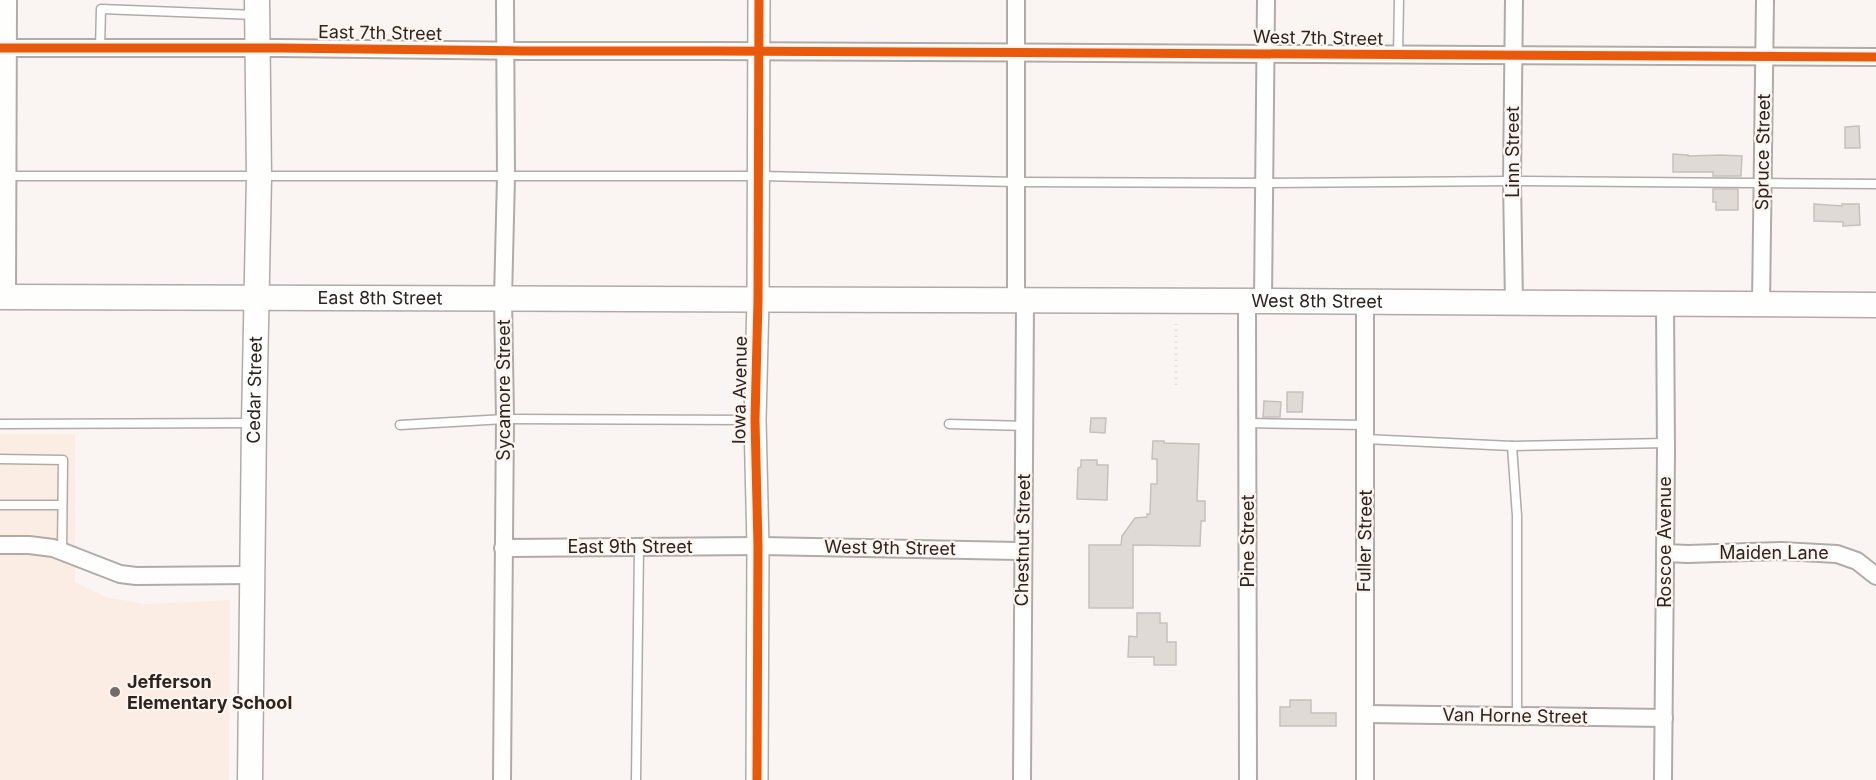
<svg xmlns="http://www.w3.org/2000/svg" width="1876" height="780" viewBox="0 0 1876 780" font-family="Inter,sans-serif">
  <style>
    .built { fill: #fcede4 }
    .building { fill: #e0dad6; stroke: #c6c0bc; stroke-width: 1.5 }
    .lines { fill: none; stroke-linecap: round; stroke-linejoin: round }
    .service-casing { stroke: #b1aba8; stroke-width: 11 }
    .minor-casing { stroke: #b1aba8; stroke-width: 20 }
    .tertiary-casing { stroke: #b1aba8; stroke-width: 24 }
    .secondary-casing { stroke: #b1aba8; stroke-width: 27 }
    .path { stroke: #e2e1e0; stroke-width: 3; stroke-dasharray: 1.5 4.5; stroke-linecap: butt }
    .service { stroke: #fefefd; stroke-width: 8 }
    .minor { stroke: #fefefd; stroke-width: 16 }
    .tertiary { stroke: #fefefd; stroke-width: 21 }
    .secondary { stroke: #fefefd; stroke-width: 24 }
    .cycleway-casing { stroke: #fdf4ef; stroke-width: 13 }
    .cycleway { stroke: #e8590c; stroke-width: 9 }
    .poi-dot { fill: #736c68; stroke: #fdf4ef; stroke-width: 2 }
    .labels { text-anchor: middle; stroke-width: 4.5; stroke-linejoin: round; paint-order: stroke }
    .street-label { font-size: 18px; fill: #2b231e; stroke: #fdf4ef }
    .poi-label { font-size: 18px; font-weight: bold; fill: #2b231e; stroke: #fdf4ef; text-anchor: start }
  </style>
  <rect width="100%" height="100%" fill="#faf5f2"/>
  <!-- built -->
  <path class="built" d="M0,434H75V582L106,597L145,604L230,600L229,780H0Z"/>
  <!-- building -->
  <g class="building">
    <path d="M1859,126L1860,148H1845V127Z"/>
    <path d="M1673,154L1688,155V156L1721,155L1742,156L1741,176H1713V172H1673Z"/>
    <path d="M1713,189H1738V210H1716V202H1713Z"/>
    <path d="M1814,204L1842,206V204H1859L1860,225L1843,226V222L1814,221Z"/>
    <path d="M1287,392H1303L1302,412H1287Z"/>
    <path d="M1264,401L1281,402L1280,417H1263Z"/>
    <path d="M1091,418H1106L1105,433L1090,432Z"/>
    <path d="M1153,441H1164V443L1199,444L1197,501H1205V521H1201L1200,546L1133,545V608H1089V545H1121L1122,536L1135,518L1147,517V514H1150L1151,484H1157V459H1152Z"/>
    <path d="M1081,460H1097V465H1108L1107,500L1077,499L1078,468L1081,467Z"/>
    <path d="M1137,613H1160V623H1167V642H1176V665H1154V657H1128L1129,636L1137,637Z"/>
    <path d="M1290,700H1311V713H1336V726H1280V707H1290Z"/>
  </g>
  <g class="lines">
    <!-- service casing -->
    <g class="service-casing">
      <g id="service">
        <path d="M100,49L101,9L256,15"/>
        <path d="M1398,55L1399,0"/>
        <path d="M6,176H758L1015,182L1265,183L1512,181L1876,184"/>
        <path d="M1247,423L1366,425"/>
        <path d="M0,424L253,423"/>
        <path d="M949,424L1025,426"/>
        <path d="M400,425L505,419L754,420"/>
        <path d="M1365,439L1512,446L1666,443"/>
        <path d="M1512,446L1517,516V716"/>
        <path d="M0,459L63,460L62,552"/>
        <path d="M0,505H62"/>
        <path d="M636,780L639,547"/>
      </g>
    </g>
    <!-- minor casing -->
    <g class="minor-casing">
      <g id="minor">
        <path d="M0,48H280L521,51H714L1876,57"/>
        <path d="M7,297L8,0"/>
        <path d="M1016,301V0"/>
        <path d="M1263,301L1266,0"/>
        <path d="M1247,302L1248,780"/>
        <path d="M1365,302V780"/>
        <path d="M1514,303L1512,181L1514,0"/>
        <path d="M1761,305L1765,0"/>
        <path d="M0,545H29L53,548L120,574L136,576L252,575"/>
        <path d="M503,548L758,546L1022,551"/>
        <path d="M1665,553L1688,554L1782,551L1837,554L1857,561L1876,576"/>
        <path d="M1366,714L1664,718"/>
        <path d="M502,780L505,419L503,298L506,177L505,0"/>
        <path d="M1022,780L1025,301"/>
        <path d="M1663,780L1666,451L1665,304"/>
      </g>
    </g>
    <!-- tertiary casing -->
    <g class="tertiary-casing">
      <path id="tertiary" d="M757,780L758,546L755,420L758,300L759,0"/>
    </g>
    <!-- secondary casing -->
    <g class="secondary-casing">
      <g id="secondary">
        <path id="s1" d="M0,297L1263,301L1876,305"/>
        <path id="s2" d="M250,780L254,423L259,177L257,0"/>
      </g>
    </g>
    <!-- path -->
    <path class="path" d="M1176,385V324"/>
    <!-- service -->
    <use href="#service" class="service"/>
    <!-- minor -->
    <use href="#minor" class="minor"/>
    <!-- tertiary -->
    <use href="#tertiary" class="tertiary"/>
    <!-- secondary -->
    <use href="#secondary" class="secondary"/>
    <!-- cycleway casing -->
    <g class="cycleway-casing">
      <g id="cycleway">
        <path d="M0,48H280L521,51H714L1876,57"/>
        <path d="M757,780L758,546L755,420L758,300L759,0"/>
      </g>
    </g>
    <!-- cycleway -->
    <use href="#cycleway" class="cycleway"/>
  </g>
  <!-- markers -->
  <circle class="poi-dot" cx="115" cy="692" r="6"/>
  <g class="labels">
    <!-- street labels -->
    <g class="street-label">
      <text transform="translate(380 33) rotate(1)" y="6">East 7th Street</text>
      <text transform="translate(1318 38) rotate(1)" y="6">West 7th Street</text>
      <text transform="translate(1513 152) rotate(-90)" y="6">Linn Street</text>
      <text transform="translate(1763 152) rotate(-89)" y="6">Spruce Street</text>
      <text dy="6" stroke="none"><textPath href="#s1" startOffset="380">East 8th Street</textPath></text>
      <text dy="6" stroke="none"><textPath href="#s1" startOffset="1317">West 8th Street</textPath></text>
      <text dy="6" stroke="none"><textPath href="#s2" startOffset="390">Cedar Street</textPath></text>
      <text transform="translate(504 390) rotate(-90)" y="6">Sycamore Street</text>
      <text transform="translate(740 390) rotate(-89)" y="6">Iowa Avenue</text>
      <text transform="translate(1023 540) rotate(-89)" y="6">Chestnut Street</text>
      <text transform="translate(1248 541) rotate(-90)" y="6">Pine Street</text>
      <text transform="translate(1365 541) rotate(-89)" y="6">Fuller Street</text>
      <text transform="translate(1665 542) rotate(-90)" y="6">Roscoe Avenue</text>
      <text x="630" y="553">East 9th Street</text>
      <text transform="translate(890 548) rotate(1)" y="6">West 9th Street</text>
      <text x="1774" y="559">Maiden Lane</text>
      <text transform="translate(1515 716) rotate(1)" y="6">Van Horne Street</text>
    </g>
    <!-- poi labels -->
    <g class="poi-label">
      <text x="127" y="688">Jefferson<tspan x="127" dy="21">Elementary School</tspan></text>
    </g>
  </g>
</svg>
